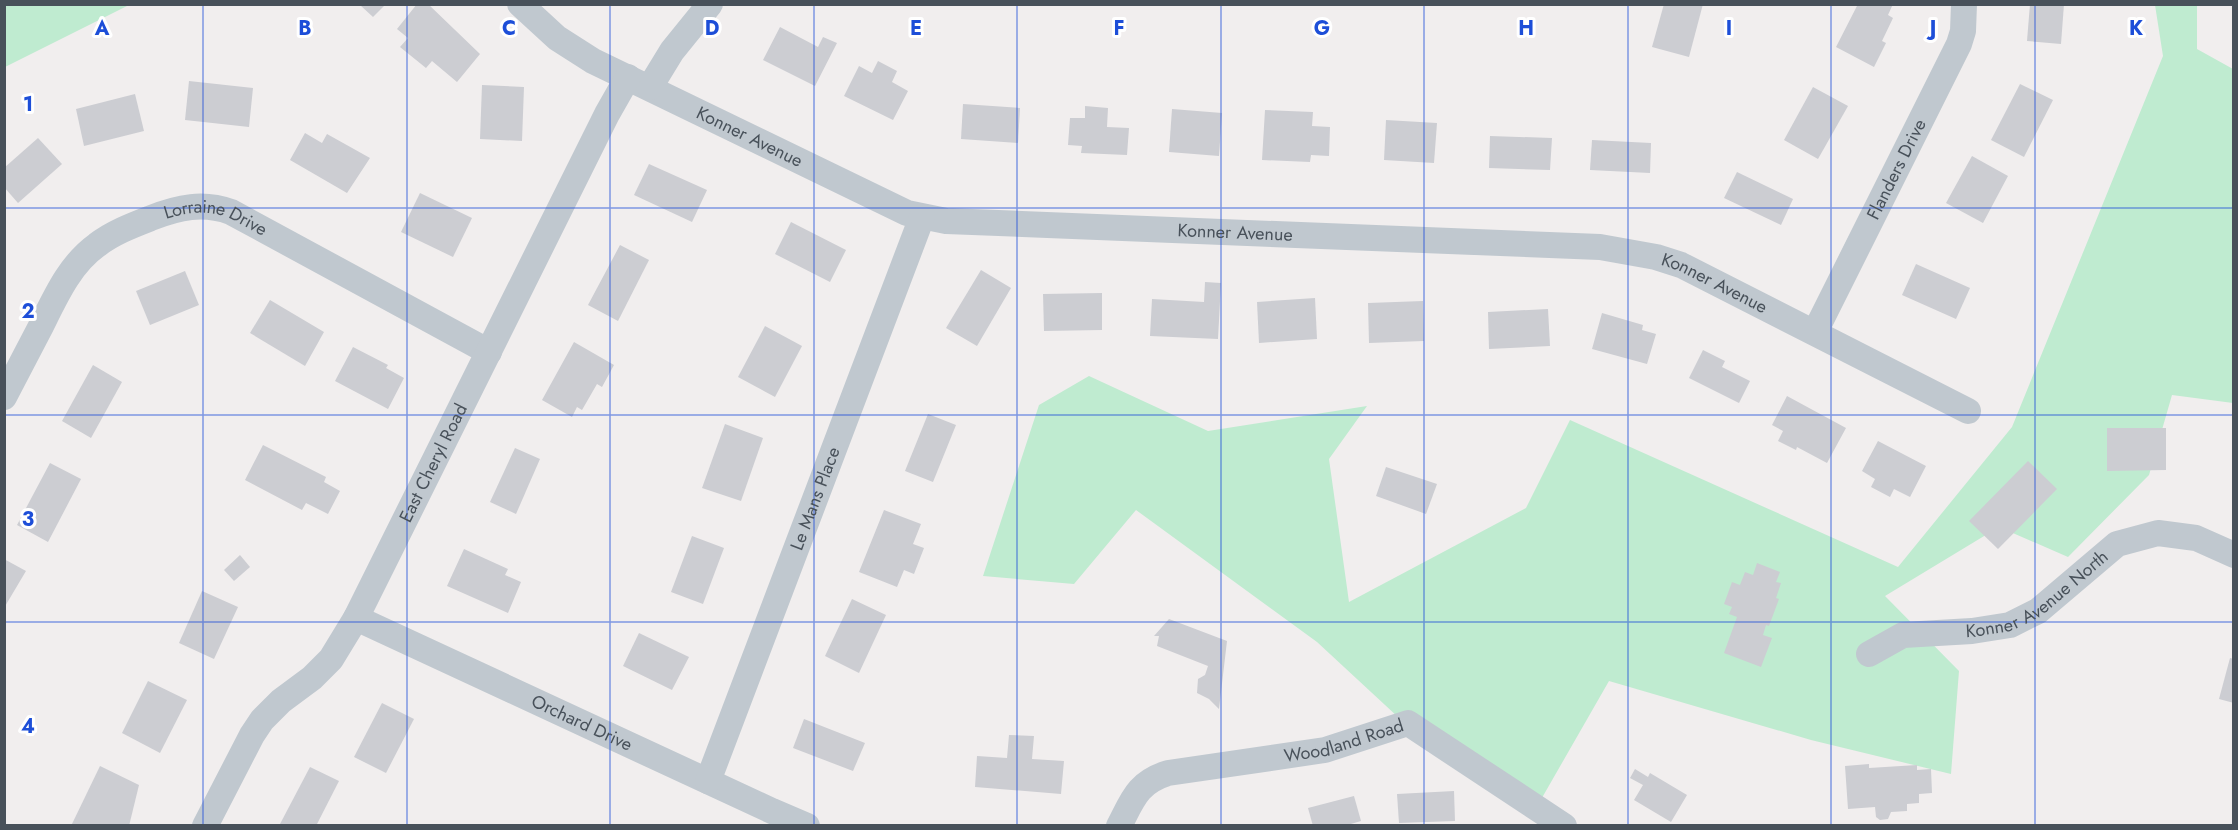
<svg xmlns="http://www.w3.org/2000/svg" width="2238" height="830" viewBox="0 0 2238 830" font-family="Jost,sans-serif">
  <style>
    .green { fill: #bfebd0 }
    .building { fill: #cccdd2 }
    .lines { fill: none; stroke-linecap: round; stroke-linejoin: round }
    .minor { stroke: #c0c8cf; stroke-width: 26 }
    .grid { fill: none; stroke: #1d4ed8; stroke-width: 1.5; stroke-opacity: 0.55 }
    .labels { text-anchor: middle; stroke-width: 6; stroke-linejoin: round; paint-order: stroke }
    .street-label { font-size: 18px; fill: #48515a; stroke: #fff }
    .grid-label { font-size: 20px; text-anchor: middle; font-weight: bold; fill: #1d4ed8; stroke: #fff; stroke-width: 6; stroke-linejoin: round; paint-order: stroke }
  </style>
  <rect width="100%" height="100%" fill="#f1eeee"/>
  <!-- green -->
  <g class="green">
    <path d="M5,4H129V5L5,67Z"/>
    <path d="M2155,5H2197V49L2233,69V403L2172,395L2149,475L2068,557L1999,527L1885,596L1959,671L1951,774L1811,740L1609,681L1539,803L1412,730L1317,642L1136,510L1074,584L983,576L1039,405L1089,376L1208,431L1367,406L1329,459L1349,602L1526,508L1570,420L1898,567L2012,427L2163,56Z"/>
  </g>
  <!-- building -->
  <g class="building">
    <path d="M417,4H428L480,54L457,82L432,61L426,68L400,47L408,38L397,29Z"/>
    <path d="M1664,4H1703L1689,57L1652,47Z"/>
    <path d="M1858,4H1893L1888,15L1893,18L1882,41L1886,43L1874,67L1836,47Z"/>
    <path d="M2030,4H2064L2061,44L2027,41Z"/>
    <path d="M360,5H385L373,17Z"/>
    <path d="M780,27L818,47L823,37L837,43L815,86L763,60Z"/>
    <path d="M878,61L897,71L892,82L908,91L893,120L844,96L859,66L872,73Z"/>
    <path d="M189,81L253,88L249,127L185,120Z"/>
    <path d="M2020,84L2053,100L2024,157L1991,140Z"/>
    <path d="M482,85L524,87L522,141L480,139Z"/>
    <path d="M1813,87L1848,106L1818,159L1784,140Z"/>
    <path d="M135,94L144,131L84,146L76,109Z"/>
    <path d="M963,104L1020,108L1018,143L961,139Z"/>
    <path d="M1085,106L1108,108L1107,127L1129,128L1127,155L1081,153L1082,146L1068,145L1070,118H1085Z"/>
    <path d="M1172,109L1222,113L1219,156L1169,152Z"/>
    <path d="M1265,110L1313,112L1312,126L1330,127L1329,156L1311,155L1310,162L1262,160Z"/>
    <path d="M1386,120L1437,123L1434,163L1384,160Z"/>
    <path d="M305,133L322,143L327,134L370,158L347,193L290,160Z"/>
    <path d="M1490,136L1552,138L1550,170L1489,168Z"/>
    <path d="M38,138L62,164L18,203L4,187V168Z"/>
    <path d="M1592,140L1651,143L1650,173L1590,170Z"/>
    <path d="M1972,156L2008,176L1983,223L1946,203Z"/>
    <path d="M649,164L707,190L692,222L634,195Z"/>
    <path d="M1737,172L1793,199L1781,225L1724,198Z"/>
    <path d="M420,193L472,218L453,257L401,232Z"/>
    <path d="M791,222L846,250L830,282L775,254Z"/>
    <path d="M620,245L649,260L618,321L588,305Z"/>
    <path d="M1916,264L1970,288L1956,319L1902,295Z"/>
    <path d="M981,270L1011,288L977,346L946,328Z"/>
    <path d="M185,271L199,305L150,325L136,291Z"/>
    <path d="M1205,282L1221,283L1218,339L1150,336L1152,299L1204,302Z"/>
    <path d="M1102,293V330L1044,331L1043,294Z"/>
    <path d="M1315,298L1317,339L1259,343L1257,302Z"/>
    <path d="M270,300L324,332L305,366L250,333Z"/>
    <path d="M1423,301L1424,341L1369,343L1368,303Z"/>
    <path d="M1548,309L1550,346L1489,349L1488,312Z"/>
    <path d="M1602,313L1643,325L1642,330L1656,334L1647,364L1592,349Z"/>
    <path d="M765,326L802,346L775,397L738,377Z"/>
    <path d="M574,342L614,365L602,387L597,384L582,410L577,407L572,417L542,400Z"/>
    <path d="M353,347L388,365L386,368L404,378L388,409L335,381Z"/>
    <path d="M1703,350L1725,361L1722,367L1750,381L1739,403L1689,378Z"/>
    <path d="M93,365L122,382L91,438L62,421Z"/>
    <path d="M1787,396L1846,428L1827,463L1797,447L1796,450L1778,441L1783,431L1772,425Z"/>
    <path d="M928,414L956,425L933,482L905,471Z"/>
    <path d="M725,424L763,438L741,501L702,488Z"/>
    <path d="M2107,428H2166V470L2107,471Z"/>
    <path d="M1878,441L1926,466L1910,497L1894,489L1890,497L1871,487L1875,479L1862,471Z"/>
    <path d="M263,445L326,477L324,482L340,491L328,514L306,503L302,510L245,480Z"/>
    <path d="M515,448L540,459L516,514L490,502Z"/>
    <path d="M2028,461L2057,489L1998,549L1969,521Z"/>
    <path d="M50,463L81,479L48,542L17,525Z"/>
    <path d="M1386,467L1437,484L1426,514L1376,496Z"/>
    <path d="M884,510L921,524L913,544L924,548L914,574L904,570L897,587L859,572Z"/>
    <path d="M692,536L724,548L703,604L671,592Z"/>
    <path d="M464,549L508,569L505,575L521,582L508,613L447,586Z"/>
    <path d="M240,555L250,567L234,581L224,570Z"/>
    <path d="M4,559L26,571L4,608Z"/>
    <path d="M1757,563L1780,572L1776,582L1781,583L1776,598L1779,599L1769,626L1766,625L1763,635L1772,638L1761,667L1724,653L1737,617L1729,614L1732,607L1724,604L1732,582L1740,585L1745,572L1753,575Z"/>
    <path d="M202,591L238,607L214,659L179,643Z"/>
    <path d="M852,599L886,615L859,673L825,656Z"/>
    <path d="M1169,619L1227,641L1219,709L1209,699L1197,693L1198,679L1205,675L1208,666L1157,646L1159,636H1154Z"/>
    <path d="M639,633L689,657L672,690L623,666Z"/>
    <path d="M2230,658L2234,659V703L2219,699Z"/>
    <path d="M148,681L187,700L160,753L122,733Z"/>
    <path d="M382,703L414,719L386,773L354,757Z"/>
    <path d="M804,719L865,743L853,771L793,748Z"/>
    <path d="M1009,735L1034,736L1032,759L1064,761L1061,794L975,787L977,756L1007,758Z"/>
    <path d="M1869,764V768L1917,765V770L1931,769L1932,793L1919,794V803L1907,804V811L1891,812L1888,819L1880,820L1876,817L1875,807L1848,809L1845,766Z"/>
    <path d="M100,766L139,785L129,826H71Z"/>
    <path d="M310,767L339,781L316,826H283L280,824Z"/>
    <path d="M1635,769L1648,777L1650,773L1687,795L1671,822L1634,800L1643,785L1630,778Z"/>
    <path d="M1454,791L1455,821L1399,823L1397,794Z"/>
    <path d="M1354,796L1361,821L1344,826H1313L1308,808Z"/>
  </g>
  <g class="lines">
    <!-- minor -->
    <g class="minor">
      <path id="s1" d="M520,4L557,38L593,61L907,213L946,221L1600,247L1656,257L1681,265L1968,411"/>
      <path d="M650,87L672,51L710,4"/>
      <path id="s2" d="M1815,332L1959,44L1963,31L1964,4"/>
      <path id="s3" d="M4,397C16,374 28,351 40,328C55,298 69,265 97,245C112,233 133,225 151,218C179,207 203,202 231,212L489,352"/>
      <path id="s4" d="M356,618L772,811L807,826"/>
      <path id="s5" d="M1869,654L1903,635L1972,631L2010,625L2038,611L2117,544L2158,533L2196,538L2234,555"/>
      <path id="s6" d="M708,781L922,217"/>
      <path id="s7" d="M205,826L252,735L262,720L281,701L312,678L331,659L356,618L607,114L628,77"/>
      <path id="s8" d="M1119,826C1133,799 1137,783 1168,773L1325,750L1408,723L1564,826"/>
    </g>
  </g>
  <!-- grid -->
  <path class="grid" d="M203,4V826M407,4V826M610,4V826M814,4V826M1017,4V826M1221,4V826M1424,4V826M1628,4V826M1831,4V826M2035,4V826M4,208H2234M4,415H2234M4,622H2234"/>
  <g class="labels">
    <!-- street labels -->
    <g class="street-label">
      <text dy="6" stroke="none"><textPath href="#s1" startOffset="267">Konner Avenue</textPath></text>
      <text dy="6" stroke="none"><textPath href="#s2" startOffset="182">Flanders Drive</textPath></text>
      <text dy="6" stroke="none"><textPath href="#s3" startOffset="308">Lorraine Drive</textPath></text>
      <text dy="6" stroke="none"><textPath href="#s1" startOffset="771">Konner Avenue</textPath></text>
      <text dy="6" stroke="none"><textPath href="#s1" startOffset="1257">Konner Avenue</textPath></text>
      <text dy="6" stroke="none"><textPath href="#s7" startOffset="434">East Cheryl Road</textPath></text>
      <text dy="6" stroke="none"><textPath href="#s6" startOffset="302">Le Mans Place</textPath></text>
      <text dy="6" stroke="none"><textPath href="#s5" startOffset="184">Konner Avenue North</textPath></text>
      <text dy="6" stroke="none"><textPath href="#s4" startOffset="249">Orchard Drive</textPath></text>
      <text dy="6" stroke="none"><textPath href="#s8" startOffset="254">Woodland Road</textPath></text>
    </g>
  </g>
  <g class="grid-label">
    <text x="102" y="35">A</text>
    <text x="305" y="35">B</text>
    <text x="509" y="35">C</text>
    <text x="712" y="35">D</text>
    <text x="916" y="35">E</text>
    <text x="1119" y="35">F</text>
    <text x="1322" y="35">G</text>
    <text x="1526" y="35">H</text>
    <text x="1729" y="35">I</text>
    <text x="1933" y="35">J</text>
    <text x="2136" y="35">K</text>
    <text x="28" y="111">1</text>
    <text x="28" y="318">2</text>
    <text x="28" y="526">3</text>
    <text x="28" y="733">4</text>
  </g>
  <!-- border -->
  <rect width="2238" height="830" fill="none" stroke="#48515a" stroke-width="12"/>
</svg>
